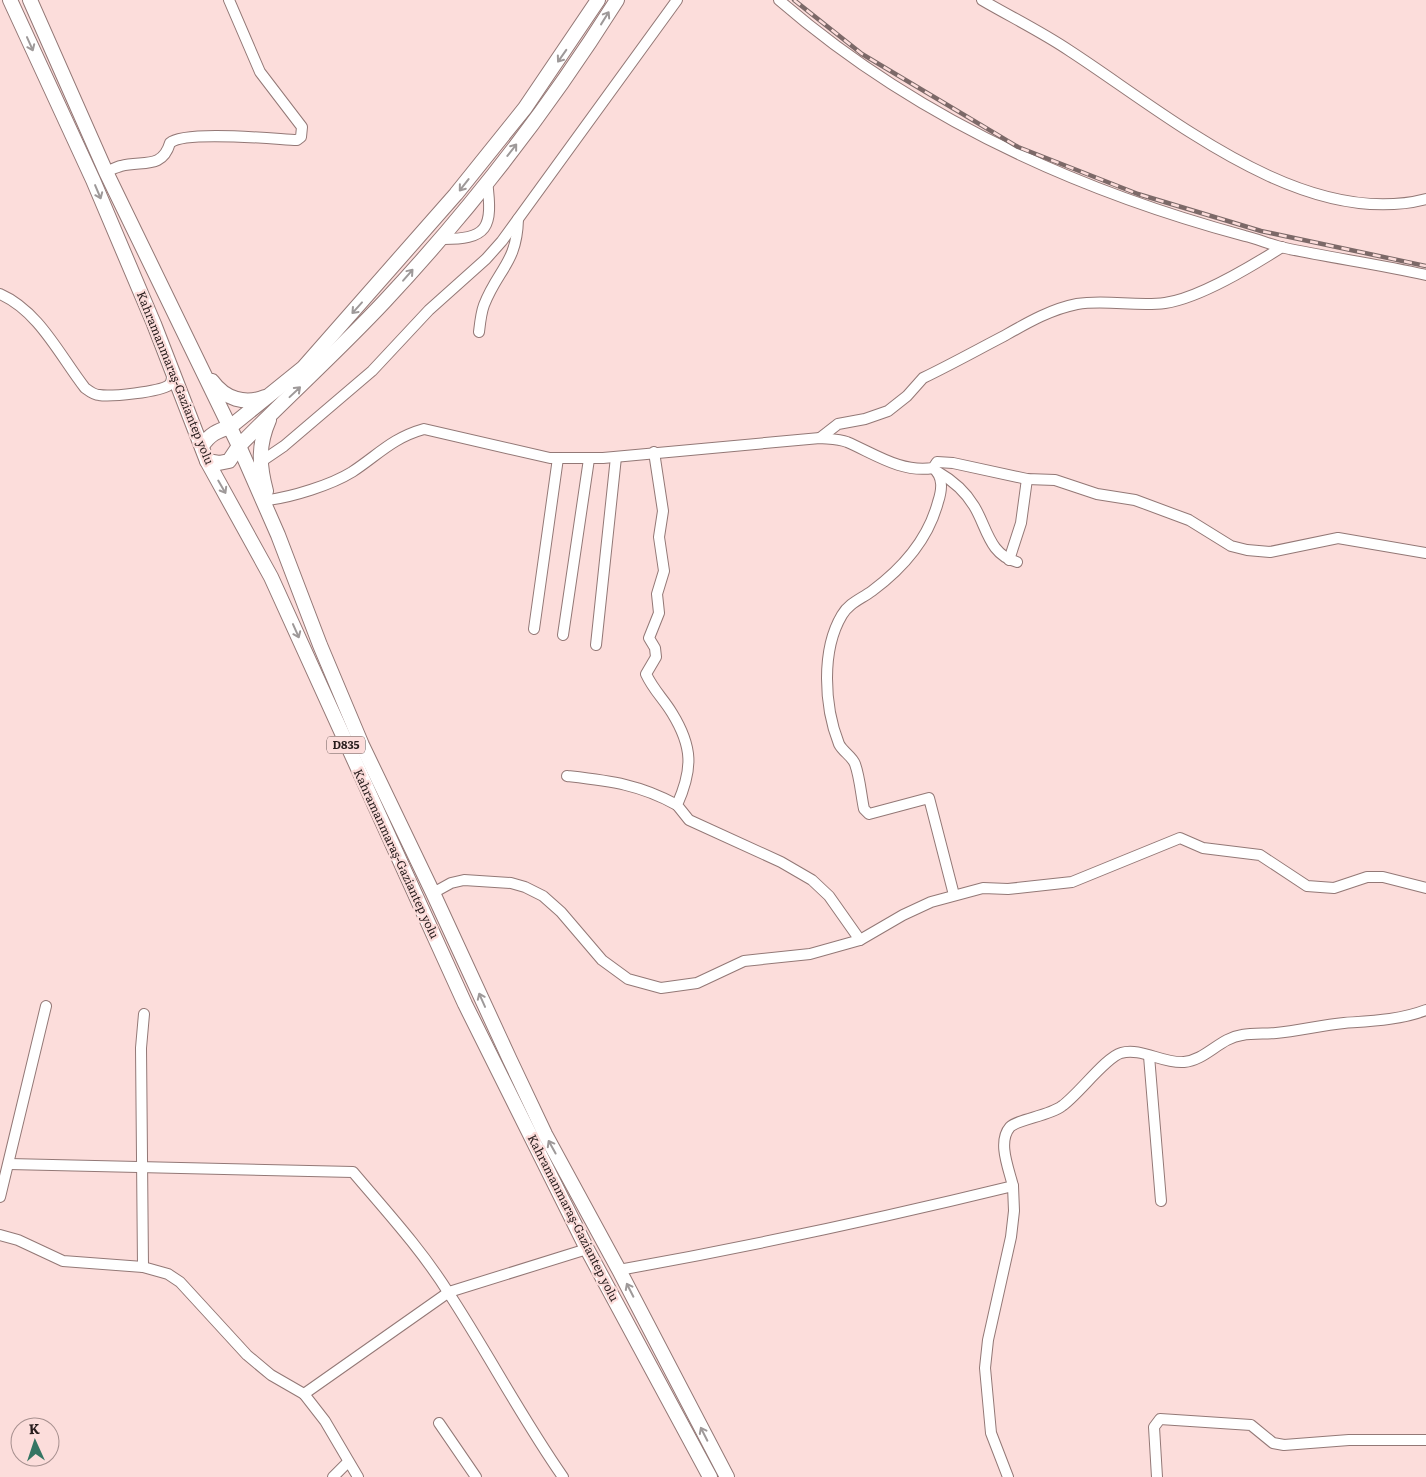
<svg xmlns="http://www.w3.org/2000/svg" width="1426" height="1477" viewBox="0 0 1426 1477" font-family="Literata,serif">
  <style>
    .lines { fill: none; stroke-linecap: round; stroke-linejoin: round }
    .minor-casing { stroke: #937876; stroke-width: 12 }
    .highway-casing { stroke: #937876; stroke-width: 16 }
    .minor { stroke: #fff; stroke-width: 10 }
    .highway { stroke: #fff; stroke-width: 14 }
    .rail-casing { stroke: #7c6968; stroke-width: 4.5 }
    .rail { stroke: #fcdddb; stroke-width: 2.5; stroke-dasharray: 8; stroke-linecap: butt }
    .oneway { stroke: #9e9999 }
    .labels { text-anchor: middle; stroke-width: 4.5; stroke-linejoin: round; paint-order: stroke }
    .shield { fill: #fcdddb; stroke: #675655; stroke-width: 1 }
    .shield-label { font-size: 11px; font-weight: bold; fill: #271c1c }
    .street-label { font-size: 12px; fill: #271c1c; stroke: #fcdddb }
  </style>
  <rect width="100%" height="100%" fill="#fcdddb"/>
  <g class="lines">
    <!-- minor casing -->
    <g class="minor-casing">
      <g id="minor">
        <path d="M779,0C914,117 1074,190 1245,236C1258,239 1271,245 1285,248C1331,258 1379,264 1426,275"/>
        <path d="M982,0C1011,17 1042,32 1070,51C1167,114 1303,231 1426,199"/>
        <path d="M106,172C111,170 116,167 121,166C142,160 162,170 170,143C184,130 274,139 297,140L301,137L302,127L260,72L229,0"/>
        <path d="M439,239C489,240 493,228 487,181"/>
        <path d="M0,294C39,311 60,356 85,388C89,391 94,395 99,395C110,397 160,392 169,385C173,381 172,375 172,370"/>
        <path d="M479,332C480,323 481,313 484,305C498,269 517,263 518,219"/>
        <path d="M820,438L838,424L865,419L888,411L907,396L923,378C950,365 977,350 1004,336C1027,323 1051,309 1077,304C1106,299 1136,307 1165,303C1200,298 1252,266 1282,247"/>
        <path d="M654,452L663,511L659,537L664,571L657,594L659,613L649,638L655,648L656,657L646,674C654,691 663,698 672,713C693,747 693,769 677,805L689,820L781,862L812,880L829,896L860,940"/>
        <path d="M259,463L284,446L372,371L429,310L486,259L502,241L677,0"/>
        <path d="M933,468C944,477 942,490 938,502C928,540 903,568 872,591C861,599 849,603 842,615C821,650 824,706 839,744C843,752 852,756 855,764C860,778 861,795 864,809L869,814L929,798L954,895"/>
        <path d="M938,472C952,480 965,491 974,506C987,527 989,555 1017,562"/>
        <path d="M268,500C292,497 331,485 352,472C378,455 392,438 424,429L550,458H603L820,438C829,439 839,439 847,442C875,454 901,473 933,468L937,462L953,463L1027,479L1055,480L1097,494L1135,500L1189,520L1231,546L1247,550L1270,552L1338,538L1426,553"/>
        <path d="M1009,560L1021,523L1027,479"/>
        <path d="M534,629L558,458"/>
        <path d="M563,635L589,459"/>
        <path d="M596,645L616,457"/>
        <path d="M567,776C610,781 639,784 677,805"/>
        <path d="M433,893L451,883L464,880L511,883L525,887L543,896L561,912L602,960L628,979L661,988L697,983L744,961L810,954L860,940L903,915L931,902L983,888L1008,889L1072,882L1180,838L1203,848L1260,855L1307,886L1334,888L1367,877H1383L1426,888"/>
        <path d="M1149,1056L1161,1201"/>
        <path d="M9,1164L353,1172C386,1211 421,1249 448,1292C488,1353 521,1417 563,1477"/>
        <path d="M1013,1186C1009,1169 997,1142 1010,1127C1018,1119 1049,1116 1062,1106C1078,1095 1106,1057 1121,1053C1141,1047 1163,1064 1184,1062C1206,1060 1220,1038 1242,1035C1253,1033 1265,1034 1276,1033C1299,1031 1321,1025 1344,1023C1371,1021 1400,1020 1426,1010"/>
        <path d="M0,1197L46,1006"/>
        <path d="M0,1235L18,1240L63,1261L143,1267L168,1274L180,1282L247,1355L271,1375L304,1394L325,1421L358,1477"/>
        <path d="M143,1267L141,1048L144,1014"/>
        <path d="M619,1270C752,1246 882,1218 1013,1186L1014,1211L1011,1237L988,1340L985,1368L991,1433L1008,1477"/>
        <path d="M304,1394L449,1292L587,1249"/>
        <path d="M439,1423L476,1477"/>
        <path d="M333,1477L348,1462"/>
        <path d="M1157,1477L1154,1427L1160,1419L1251,1425L1273,1443L1284,1445L1349,1440H1426"/>
      </g>
    </g>
    <!-- highway casing -->
    <g class="highway-casing">
      <g id="highway">
        <path d="M10,0L93,180L154,324L207,461L271,577L465,1004L587,1249L710,1477"/>
        <path d="M30,0L106,172L239,446L278,535L320,645L362,745L433,893L510,1060L545,1134L619,1270L727,1477"/>
        <path d="M212,381C225,399 245,405 265,397"/>
        <path d="M202,446C210,434 217,431 230,427L303,368L456,194L525,108L598,0"/>
        <path d="M207,461L219,463L229,461L239,446C287,397 337,352 384,302C471,209 549,108 617,0"/>
        <path d="M266,491C259,465 258,445 269,420"/>
      </g>
    </g>
    <!-- minor -->
    <use href="#minor" class="minor"/>
    <!-- highway -->
    <use href="#highway" class="highway"/>
    <!-- rail casing -->
    <g class="rail-casing">
      <path id="rail" d="M794,0L862,54L1018,147L1138,194L1261,231L1426,266"/>
    </g>
    <!-- rail -->
    <use href="#rail" class="rail"/>
  </g>
  <!-- one-way arrows -->
  <defs><path id="oneway-shaft" d="M-6 0H5M1.5-3L5.5 0L1.5 3" fill="none" stroke-width="1.6" stroke-linecap="round" stroke-linejoin="round" transform="scale(1.25)"/></defs>
  <g class="oneway">
    <use href="#oneway-shaft" transform="translate(605 18) rotate(-58)"/>
    <use href="#oneway-shaft" transform="translate(30 44) rotate(66)"/>
    <use href="#oneway-shaft" transform="translate(562 56) rotate(125)"/>
    <use href="#oneway-shaft" transform="translate(512 150) rotate(-52)"/>
    <use href="#oneway-shaft" transform="translate(464 185) rotate(128)"/>
    <use href="#oneway-shaft" transform="translate(98 192) rotate(67)"/>
    <use href="#oneway-shaft" transform="translate(408 275) rotate(-49)"/>
    <use href="#oneway-shaft" transform="translate(357 308) rotate(132)"/>
    <use href="#oneway-shaft" transform="translate(295 392) rotate(-43)"/>
    <use href="#oneway-shaft" transform="translate(222 487) rotate(60)"/>
    <use href="#oneway-shaft" transform="translate(296 631) rotate(66)"/>
    <use href="#oneway-shaft" transform="translate(482 1000) rotate(-114)"/>
    <use href="#oneway-shaft" transform="translate(552 1147) rotate(-119)"/>
    <use href="#oneway-shaft" transform="translate(630 1290) rotate(-117)"/>
    <use href="#oneway-shaft" transform="translate(704 1434) rotate(-117)"/>
  </g>
  <g class="labels">
    <!-- shield labels -->
    <rect class="shield" x="327" y="736.5" width="38" height="17" rx="4"/>
    <g class="shield-label">
      <text x="346" y="749">D835</text>
    </g>
    <!-- street labels -->
    <g class="street-label">
      <text transform="translate(175 378) rotate(68)" y="4">Kahramanmaraş-Gaziantep yolu</text>
      <text transform="translate(396 854) rotate(65)" y="4">Kahramanmaraş-Gaziantep yolu</text>
      <text transform="translate(573 1218) rotate(63)" y="4">Kahramanmaraş-Gaziantep yolu</text>
    </g>
  </g>
  <!-- north arrow -->
  <g transform="translate(35 1442) rotate(357)"><circle r="24" fill="#fcdddb" stroke="#a7908f"/>
  <path d="M0-4L9 19L0 12L-9 19Z" fill="#357563"/>
  <text y="-8" font-size="14" font-weight="bold" text-anchor="middle" fill="#271c1c">K</text>
  </g>
</svg>
